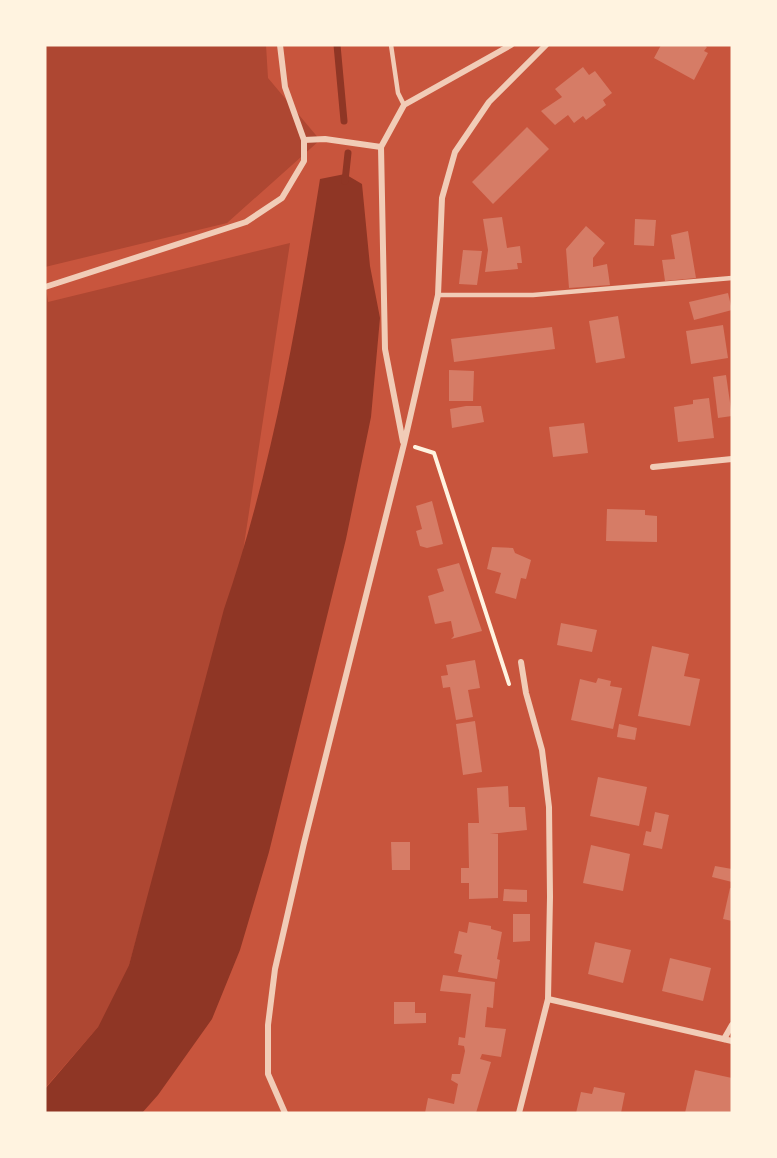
<svg xmlns="http://www.w3.org/2000/svg" width="777" height="1158" viewBox="0 0 777 1158" font-family="'Varela Round',sans-serif">
  <style>
    .green { fill: #ae4732 }
    .water { fill: #8f3625 }
    .lines { fill: none; stroke-linecap: round; stroke-linejoin: round }
    .stream { stroke: #8f3625; stroke-width: 7 }
    .building { fill: #d67c66 }
    .path { stroke: #fff3e0; stroke-width: 4 }
    .service { stroke: #f1ccb7; stroke-width: 4.5 }
    .minor { stroke: #f1ccb7; stroke-width: 6 }
  </style>
  <rect width="100%" height="100%" fill="#c8553d"/>
  <!-- green -->
  <g class="green">
    <path d="M45,45H266L268,78L320,140L227,223L45,267Z"/>
    <path d="M290,243L242,558L129,965L98,1027L45,1088V279L48,302Z"/>
  </g>
  <!-- water -->
  <path class="water" d="M345,174L362,184L370,266L380,318L371,417L346,539L269,852L240,950L212,1019L158,1095L142,1113H45V1089L98,1027L129,965L224,609C272,470 297,324 320,179Z"/>
  <g class="lines">
    <!-- stream -->
    <g class="stream">
      <path d="M337,45L344,121"/>
      <path d="M345,181L348,153"/>
    </g>
  </g>
  <!-- building -->
  <g class="building">
    <path d="M661,45H704L707,47L704,51L708,53L694,80L654,58Z"/>
    <path d="M583,67L589,75L595,71L612,93L603,100L606,105L586,120L583,116L574,123L568,115L555,125L541,111L562,97L555,89Z"/>
    <path d="M527,127L549,149L493,204L472,182Z"/>
    <path d="M502,217L507,248L520,246L522,263H517L518,269L485,272L488,250L483,219Z"/>
    <path d="M635,219L656,220L654,246L634,245Z"/>
    <path d="M586,226L605,243L593,258V267L607,264L610,285L569,288L566,249Z"/>
    <path d="M688,231L696,278L665,281L662,260L675,259L671,235Z"/>
    <path d="M463,250L482,251L477,285L459,284Z"/>
    <path d="M728,293L732,310L694,320L689,302Z"/>
    <path d="M618,316L625,358L596,363L589,321Z"/>
    <path d="M723,325L728,358L691,364L686,331Z"/>
    <path d="M552,327L555,349L454,362L451,339Z"/>
    <path d="M449,370L474,371L473,401H449Z"/>
    <path d="M726,375L732,416L718,418L713,377Z"/>
    <path d="M709,398L714,438L678,442L674,407L693,404V400Z"/>
    <path d="M466,406H481L484,422L452,428L450,409Z"/>
    <path d="M584,423L588,453L553,457L549,427Z"/>
    <path d="M432,501L443,544L427,548L420,546L416,531L422,529L416,506Z"/>
    <path d="M607,509L645,510V515L657,516V542L606,541Z"/>
    <path d="M492,547L513,548L515,553L531,560L526,579L521,578L516,599L495,593L501,573L487,569Z"/>
    <path d="M459,563L482,631L451,639L454,636L451,621L435,624L428,596L444,591L437,569Z"/>
    <path d="M561,623L597,630L592,652L557,645Z"/>
    <path d="M652,646L689,654L684,676L700,679L690,726L638,716Z"/>
    <path d="M475,660L480,688L468,690L473,717L456,720L450,687L443,688L441,676L448,675L446,665Z"/>
    <path d="M598,678L611,681L610,686L622,688L613,729L571,720L580,679L596,683Z"/>
    <path d="M475,721L482,772L463,775L456,724Z"/>
    <path d="M619,724L637,728L635,740L617,737Z"/>
    <path d="M598,777L647,787L639,826L590,816Z"/>
    <path d="M508,786L509,807H525L527,830L490,834H498V898L469,899V883H461V868H469L468,823H479L477,788Z"/>
    <path d="M655,812L669,815L662,849L643,845L646,831L651,832Z"/>
    <path d="M391,842H410V870H392Z"/>
    <path d="M591,845L630,854L623,891L583,883Z"/>
    <path d="M715,866L732,869V882L712,877Z"/>
    <path d="M730,888H732V921L723,919Z"/>
    <path d="M504,889L527,890V902L503,901Z"/>
    <path d="M513,914H530V941L513,942Z"/>
    <path d="M469,922L491,926V929L502,932L497,959L500,960L497,979L458,972L462,955L454,953L459,931L467,933Z"/>
    <path d="M595,942L631,950L623,983L588,974Z"/>
    <path d="M670,958L711,968L703,1001L662,991Z"/>
    <path d="M443,975L495,982L493,1008L487,1007L485,1027L506,1029L501,1057L482,1054L480,1059L491,1062L476,1113H425L428,1098L454,1104L458,1084L451,1080L452,1074H460L465,1051L464,1046L458,1045L459,1037L465,1038L471,994L440,991Z"/>
    <path d="M394,1002H415V1013H426V1023L394,1024Z"/>
    <path d="M695,1070L732,1078V1113H685Z"/>
    <path d="M594,1087L625,1093L621,1113H576L581,1092L592,1094Z"/>
  </g>
  <g class="lines">
    <!-- path -->
    <path class="path" d="M415,447L434,453L509,684"/>
    <!-- service -->
    <g class="service">
      <path d="M391,45L398,93L404,105"/>
      <path d="M438,295H533L732,278"/>
    </g>
    <!-- minor -->
    <g class="minor">
      <path d="M304,140L325,139L381,147"/>
      <path d="M381,147L385,349L403,442"/>
      <path d="M381,147L404,105L511,45"/>
      <path d="M45,287L246,222L282,198L304,161V140L285,87L280,45"/>
      <path d="M653,467L732,459"/>
      <path d="M548,999L732,1041"/>
      <path d="M724,1039L732,1025"/>
      <path d="M285,1113L268,1074V1025L275,969L304,843L404,444L438,295L442,198L455,152L489,102L546,45"/>
      <path d="M519,1113L548,999L550,897L549,807L542,750L526,693L521,662"/>
    </g>
  </g>
  <!-- border -->
  <rect width="777" height="1158" fill="none" stroke="#fff3e0" stroke-width="93"/>
</svg>
